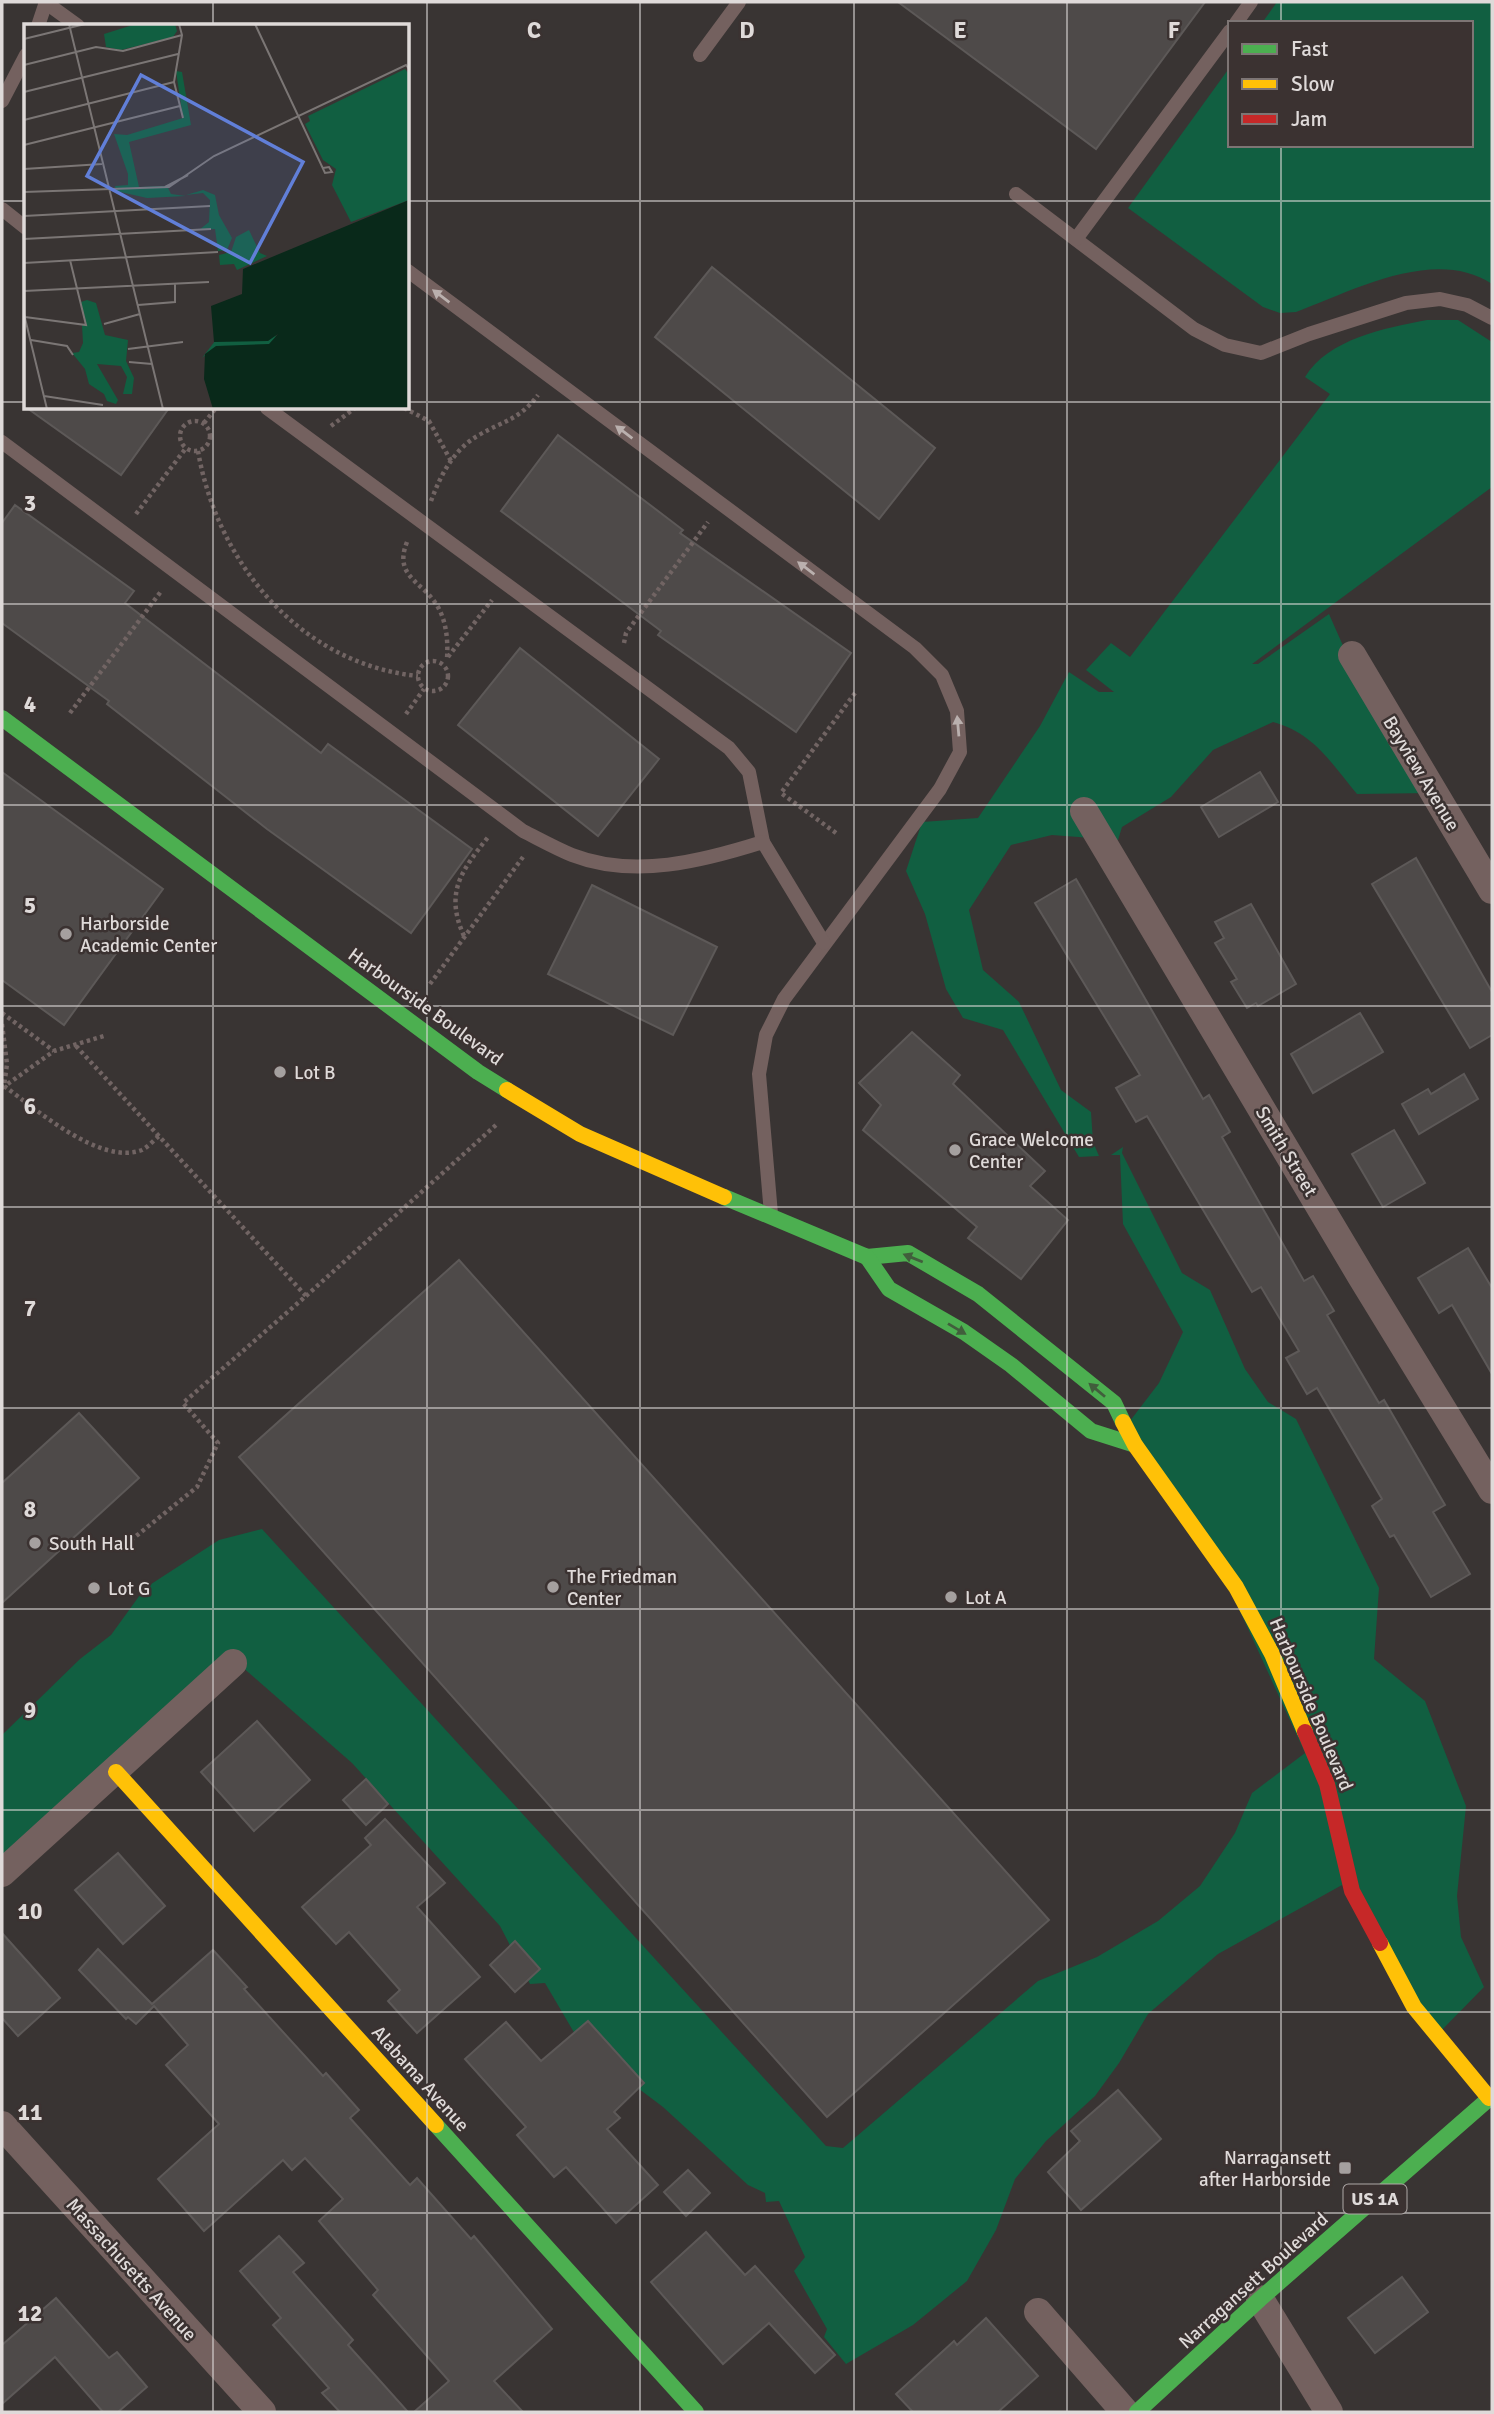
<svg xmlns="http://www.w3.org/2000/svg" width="1494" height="2414" viewBox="0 0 1494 2414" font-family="Signika,sans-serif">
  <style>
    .green { fill: #115f41 }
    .building { fill: #4e4a49; stroke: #5d5958; stroke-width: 2 }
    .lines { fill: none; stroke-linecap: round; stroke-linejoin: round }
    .path { stroke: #716463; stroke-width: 4.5; stroke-dasharray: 3.5 3.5; stroke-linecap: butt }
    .lane { stroke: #74615f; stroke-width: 14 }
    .street { stroke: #74615f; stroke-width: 28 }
    .fast { stroke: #4caf50; stroke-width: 16 }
    .slow { stroke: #ffc107; stroke-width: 16 }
    .jam { stroke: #c62828; stroke-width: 16 }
    .oneway { fill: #bab0ae }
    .oneway2 { fill: #415e3c }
    .grid { fill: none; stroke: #dfdad9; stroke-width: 2; stroke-opacity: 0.55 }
    .poi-dot { fill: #a5a09f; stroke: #3b3231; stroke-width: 2.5 }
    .labels { text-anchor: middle; stroke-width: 5; stroke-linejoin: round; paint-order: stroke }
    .shield { fill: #3b3231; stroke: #aea8a7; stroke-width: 2 }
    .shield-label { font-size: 18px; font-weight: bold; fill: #dfdad9 }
    .street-label { font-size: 19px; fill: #dfdad9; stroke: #3b3231 }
    .poi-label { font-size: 19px; fill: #dfdad9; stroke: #3b3231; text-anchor: start }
    .inset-road { fill: none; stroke: #7b7675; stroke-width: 2 }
    .view { fill: #617fd8; fill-opacity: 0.15; stroke: #617fd8; stroke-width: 3.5 }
    .inset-edge { fill: none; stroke: #dfdad9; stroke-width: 3.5 }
    .grid-label { font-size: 23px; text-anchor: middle; font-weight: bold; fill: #dfdad9; stroke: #3b3231; stroke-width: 5; stroke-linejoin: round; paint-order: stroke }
  </style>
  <rect width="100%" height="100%" fill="#393433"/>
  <!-- green -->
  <g class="green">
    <path d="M1277,2H1492V284C1435,246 1352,291 1296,312L1280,313L1263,307L1128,208L1230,67V145H1471V23H1262Z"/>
    <path d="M1427,320H1458L1492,342V487L1252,664H1258L1329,614L1348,657L1431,793L1357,794C1331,763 1314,733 1273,722L1213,750L1171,797L1122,827L1118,840L1052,835L1011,845L969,910L983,970L1019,1002L1061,1090L1091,1112L1093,1142L1099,1156L1079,1157L1003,1030L963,1018L946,989L925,914L906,871L922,822L978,818L1040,726L1069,672L1099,692H1114L1086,670L1111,643L1130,657L1330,394L1305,377C1328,339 1385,328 1427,320Z"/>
    <path d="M1123,1147L1122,1153L1182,1273L1210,1290L1245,1369L1268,1402L1296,1419L1379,1588L1374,1659L1425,1701L1466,1806L1457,1896L1461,1937L1484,1987L1435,2037L1342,1885L1218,1954L1148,2014L1119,2063L1095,2096L1046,2141L1015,2179L996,2230L967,2281L913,2325L846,2364L824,2337L827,2329L794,2271L805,2257L779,2201L766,2202L765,2193L748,2185L663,2107L582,2046L545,1983L530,1984L500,1926L352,1763L233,1659L2,1869V1735L80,1659L111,1635L145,1588L219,1540L262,1529L826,2146L843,2148L1038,1981L1097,1957L1158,1921L1200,1886L1235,1833L1252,1793L1305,1753L1217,1561L1120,1434L1159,1383L1183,1332L1123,1224L1120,1155H1111Z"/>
  </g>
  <!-- building -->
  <g class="building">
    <path d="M898,2H1205L1096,149Z"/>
    <path d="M712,267L935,448L879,519L655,337Z"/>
    <path d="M27,408H169L121,475Z"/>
    <path d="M558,435L683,530L680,533L851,653L796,732L658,635L661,631L501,511Z"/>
    <path d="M15,505L134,591L125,603L321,753L328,744L472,849L411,933L267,829L107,704L109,701L2,623V523Z"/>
    <path d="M520,648L659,759L598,836L458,725Z"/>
    <path d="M2,772L163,889L64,1025L2,980Z"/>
    <path d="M1260,772L1278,802L1219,837L1201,807Z"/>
    <path d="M1416,858L1492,992V1035L1470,1048L1372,884Z"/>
    <path d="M1076,879L1203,1099L1209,1095L1230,1132L1222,1137L1304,1281L1313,1276L1334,1311L1327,1315L1379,1403L1384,1400L1445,1505L1433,1512L1470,1574L1431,1597L1394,1535L1390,1537L1372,1506L1382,1499L1317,1388L1307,1394L1286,1358L1299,1351L1261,1287L1252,1292L1147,1116L1136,1122L1116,1088L1140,1075L1035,903Z"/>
    <path d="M592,885L717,947L673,1035L548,974Z"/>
    <path d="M1251,904L1296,984L1258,1006L1256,1003L1247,1008L1231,982L1237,979L1215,943L1224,938L1215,922Z"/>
    <path d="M1360,1013L1383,1052L1313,1093L1291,1054Z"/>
    <path d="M912,1032L960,1075L953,1084L1045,1171L1030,1186L1068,1220L1021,1279L968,1238L977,1227L863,1130L881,1105L859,1083Z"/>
    <path d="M1464,1074L1478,1099L1419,1134L1402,1104L1428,1089L1431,1094Z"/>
    <path d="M1394,1130L1425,1183L1383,1207L1352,1154Z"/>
    <path d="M1468,1248L1492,1288V1374L1452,1305L1439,1313L1418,1278Z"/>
    <path d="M459,1260L1049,1920L827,2117L239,1457Z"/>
    <path d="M79,1413L139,1478L2,1603V1483Z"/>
    <path d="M257,1721L310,1780L254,1831L201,1772Z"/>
    <path d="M366,1779L388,1804L366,1825L343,1800Z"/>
    <path d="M385,1819L445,1883L417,1907L480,1977L417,2033L388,2001L400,1990L349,1932L336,1944L302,1907L371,1845L365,1838Z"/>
    <path d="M118,1853L165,1906L123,1944L75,1890Z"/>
    <path d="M2,1933L60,1998L18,2036L2,2018Z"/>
    <path d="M515,1941L540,1969L515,1992L490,1965Z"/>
    <path d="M98,1949L152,2004L213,1950L247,1987L244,1989L323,2076L326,2073L359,2110L350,2118L410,2185L417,2178L471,2239L474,2236L552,2329L494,2381L523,2412H414L449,2381L373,2295L378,2290L319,2221L343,2199L305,2158L292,2170L283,2160L204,2231L158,2179L219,2124L166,2065L188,2045L154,2006L136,2024L128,2017L126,2019L79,1970Z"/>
    <path d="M588,2021L644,2083L614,2112L620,2118L607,2129L658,2185L616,2223L566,2167L554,2177L517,2135L526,2127L465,2059L506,2022L541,2061Z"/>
    <path d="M1118,2090L1161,2139L1081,2210L1048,2172L1080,2141L1071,2131Z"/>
    <path d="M688,2170L710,2193L686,2216L664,2192Z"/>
    <path d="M706,2232L745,2275L755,2266L835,2355L815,2373L769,2323L723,2364L651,2282Z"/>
    <path d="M279,2236L304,2263L293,2272L353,2340L348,2345L408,2412H340L322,2393L329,2388L273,2325L281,2318L240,2271Z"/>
    <path d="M1402,2277L1428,2312L1375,2353L1348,2318Z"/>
    <path d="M56,2298L109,2358L117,2352L147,2387L118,2412H103L55,2357L2,2404V2345Z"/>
    <path d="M986,2318L1038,2376L998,2412H913L896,2394L954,2341L957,2345Z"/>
  </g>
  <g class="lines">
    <!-- path -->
    <g class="path">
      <path d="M404,408L429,421L451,461"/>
      <circle cx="195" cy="436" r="15"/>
      <path d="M204,423L216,408"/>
      <path d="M331,426L355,408"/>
      <path d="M198,451C217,562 299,664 418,676"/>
      <path d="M431,501C441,474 454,449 479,435C505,420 519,420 538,395"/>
      <path d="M136,514L186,448"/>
      <path d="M407,542C392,579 427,582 440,611C447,626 448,643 447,659"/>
      <path d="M624,643L626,633L708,522"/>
      <path d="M448,657L492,600"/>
      <circle cx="433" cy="676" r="15"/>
      <path d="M70,713L162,590"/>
      <path d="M406,714L424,689"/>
      <path d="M836,833L781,793L855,693"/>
      <path d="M464,936C444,892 462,870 489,836"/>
      <path d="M430,984L523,857"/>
      <path d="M2,1013L54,1051"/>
      <path d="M2,1024L7,1064L4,1086C36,1109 100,1166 142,1150C148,1147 154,1140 159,1136"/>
      <path d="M76,1046L306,1296L183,1403L218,1443L197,1487L130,1541"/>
      <path d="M2,1088L54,1051L104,1036"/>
      <path d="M306,1296L496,1125"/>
    </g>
    <!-- lane -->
    <g class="lane">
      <path d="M45,2L78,26"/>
      <path d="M1236,23L1251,2"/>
      <path d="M38,26L46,2"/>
      <path d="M700,55L739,2"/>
      <path d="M2,101L26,55"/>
      <path d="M1016,194L1194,329L1225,345L1261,353L1309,334L1406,303L1440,299L1467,305L1492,318"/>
      <path d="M2,209L26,228"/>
      <path d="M1076,239L1230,31"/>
      <path d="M408,271L915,648L942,675L957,711L960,752L940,789L784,999L766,1035L759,1074L771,1214"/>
      <path d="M267,408L729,748L749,772L763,842"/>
      <path d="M2,442L523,831C539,839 555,848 572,855C634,879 703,861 763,842L824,943"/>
    </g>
    <!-- street -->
    <g class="street">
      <path d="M1352,655L1492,890"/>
      <path d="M1084,811L1361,1276L1492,1490"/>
      <path d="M2,1873L233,1663"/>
      <path d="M2,2125L262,2412"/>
      <path d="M1260,2299L1329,2412"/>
      <path d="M1038,2312L1125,2412"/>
    </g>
    <!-- fast -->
    <g class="fast">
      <path d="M2,718L478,1072L507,1090"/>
      <path d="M724,1197L867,1257L908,1253L978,1294L1114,1403L1123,1422"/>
      <path d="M867,1257L889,1289L964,1332L1011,1365L1091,1431L1135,1445"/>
      <path d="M436,2125L696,2412"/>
      <path d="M1137,2412L1260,2299L1492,2096"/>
    </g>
    <!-- slow -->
    <g class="slow">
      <path d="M507,1090L580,1134L724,1197"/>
      <path d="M1123,1422L1135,1445L1236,1587L1272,1654L1305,1732"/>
      <path d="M116,1772L436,2125"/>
      <path d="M1380,1943L1414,2007L1489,2098"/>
    </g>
    <!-- jam -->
    <path class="jam" d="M1305,1732L1327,1784L1352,1891L1380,1943"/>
  </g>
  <!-- one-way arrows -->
  <defs><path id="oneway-solid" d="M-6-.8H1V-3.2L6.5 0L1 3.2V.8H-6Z" transform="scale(1.75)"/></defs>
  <g class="oneway">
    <use href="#oneway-solid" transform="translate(441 296) rotate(-143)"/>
    <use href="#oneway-solid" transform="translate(624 432) rotate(-143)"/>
    <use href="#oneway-solid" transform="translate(806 568) rotate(-143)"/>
    <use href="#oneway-solid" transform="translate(958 726) rotate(-95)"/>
  </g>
  <g class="oneway2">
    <use href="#oneway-solid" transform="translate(913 1258) rotate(-158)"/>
    <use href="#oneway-solid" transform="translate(957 1329) rotate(31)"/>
    <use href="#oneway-solid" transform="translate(1097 1390) rotate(-140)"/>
  </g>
  <!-- grid -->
  <path class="grid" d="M213,2V26M427,2V2412M640,2V2412M854,2V2412M1067,2V2412M1281,2V23M1281,145V2412M2,201H26M408,201H1492M2,402H26M408,402H1492M213,408V2412M2,604H1492M2,805H1492M2,1006H1492M2,1207H1492M2,1408H1492M2,1609H1492M2,1810H1492M2,2012H1492M2,2213H1492"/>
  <!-- markers -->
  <g class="poi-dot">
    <circle cx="66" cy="934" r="7"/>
    <circle cx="280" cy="1072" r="7"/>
    <circle cx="955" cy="1150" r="7"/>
    <circle cx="35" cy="1543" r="7"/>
    <circle cx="553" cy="1587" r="7"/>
    <circle cx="94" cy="1588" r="7"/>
    <circle cx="951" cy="1597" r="7"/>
    <rect x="1338" y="2161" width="14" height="14" rx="3.5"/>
  </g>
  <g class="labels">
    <!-- shield labels -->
    <rect class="shield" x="1343.5" y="2184.5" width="63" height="29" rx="5"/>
    <g class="shield-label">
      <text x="1375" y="2205">US 1A</text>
    </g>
    <!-- street labels -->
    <g class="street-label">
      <text transform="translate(1422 773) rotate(59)" y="7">Bayview Avenue</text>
      <text transform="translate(426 1006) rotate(36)" y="7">Harbourside Boulevard</text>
      <text transform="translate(1287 1151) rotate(59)" y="7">Smith Street</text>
      <text transform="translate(1312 1704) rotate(67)" y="7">Harbourside Boulevard</text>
      <text transform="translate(421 2078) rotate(48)" y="7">Alabama Avenue</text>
      <text transform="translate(132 2269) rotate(48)" y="7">Massachusetts Avenue</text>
      <text transform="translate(1253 2280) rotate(-42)" y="7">Narragansett Boulevard</text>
    </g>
    <!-- poi labels -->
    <g class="poi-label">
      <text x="80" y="930">Harborside<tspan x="80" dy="22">Academic Center</tspan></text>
      <text x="294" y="1079">Lot B</text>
      <text x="969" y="1146">Grace Welcome<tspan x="969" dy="22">Center</tspan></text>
      <text x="49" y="1550">South Hall</text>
      <text x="567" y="1583">The Friedman<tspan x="567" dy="22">Center</tspan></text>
      <text x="108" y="1595">Lot G</text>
      <text x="965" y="1604">Lot A</text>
      <text x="1331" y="2164" text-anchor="end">Narragansett<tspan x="1331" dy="22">after Harborside</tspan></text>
    </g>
  </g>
  <!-- overview -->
  <g transform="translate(24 24)">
    <rect width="385" height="385" fill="#393433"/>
    <path d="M112,0H151L153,7L149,13L97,26L82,23L80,10ZM381,45L385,50V176L327,198L308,161L312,145L299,136L281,100L286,97L284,92ZM152,47L158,48L167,101L105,118L115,163L143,162L147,170L162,172L123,174L92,167L91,162L104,161V150L90,110L103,111L159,94ZM179,166L191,171L195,191L208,214L203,226L194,227L191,205L175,206L185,198L186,176L179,169L162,171ZM225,206L236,229L243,232L213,246L210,240L196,241L195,231L207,228L212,213ZM63,276L72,279L81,311L104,316L102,337L110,354L108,370H99L103,353L97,342L73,340L94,376L92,380L83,377L80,370L65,360L61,345L48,329L55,328L59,319L58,301H62L57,278ZM252,309L251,318L245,322L185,328L178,334L191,317H243Z" fill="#115f41"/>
    <path d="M385,176V385H189L180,355L181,330L192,322L245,320L254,310L244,317L190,318L187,282L218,270L219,245Z" fill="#09291a"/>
    <path class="inset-road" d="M45,0L139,385M155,0L158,11L150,58L159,94M231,0L301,149L308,148L305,143L299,144M0,15L61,0M0,41L72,23L99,27L158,11M0,68L154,30M0,96L150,58M0,121L156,82M0,145L78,140M141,163L164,151M0,168L145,163L190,132L382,41L385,45M0,192L186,182M0,215L187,205M0,239L194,228M0,267L185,258M114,281L151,278V259M0,290L23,385M1,293L62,301L46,236M80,300L116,290M7,316L43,322L49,331M104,325L159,318M105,338L128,340M20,372L79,381"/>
    <path class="view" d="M117,51L279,138L226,239L63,152Z"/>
    <rect width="385" height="385" class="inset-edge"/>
  </g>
  <g class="grid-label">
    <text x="534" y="38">C</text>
    <text x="747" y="38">D</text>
    <text x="960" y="38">E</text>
    <text x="1174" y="38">F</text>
    <text x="30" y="511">3</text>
    <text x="30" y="712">4</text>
    <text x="30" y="913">5</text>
    <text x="30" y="1114">6</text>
    <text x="30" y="1316">7</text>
    <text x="30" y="1517">8</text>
    <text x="30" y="1718">9</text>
    <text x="30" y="1919">10</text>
    <text x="30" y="2120">11</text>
    <text x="30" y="2321">12</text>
  </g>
  <!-- border -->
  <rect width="1494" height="2414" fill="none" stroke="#dfdad9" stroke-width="7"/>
  <!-- legend -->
  <rect x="1228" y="21" width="245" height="126" fill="#3b3231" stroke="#7d7574" stroke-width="2"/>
  <rect x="1242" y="44" width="35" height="10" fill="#4caf50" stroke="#7d7574" stroke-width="2"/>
  <text x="1291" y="56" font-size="21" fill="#dfdad9">Fast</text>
  <rect x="1242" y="79" width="35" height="10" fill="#ffc107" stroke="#7d7574" stroke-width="2"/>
  <text x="1291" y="91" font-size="21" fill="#dfdad9">Slow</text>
  <rect x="1242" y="114" width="35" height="10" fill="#c62828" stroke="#7d7574" stroke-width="2"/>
  <text x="1291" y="126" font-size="21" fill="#dfdad9">Jam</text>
</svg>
